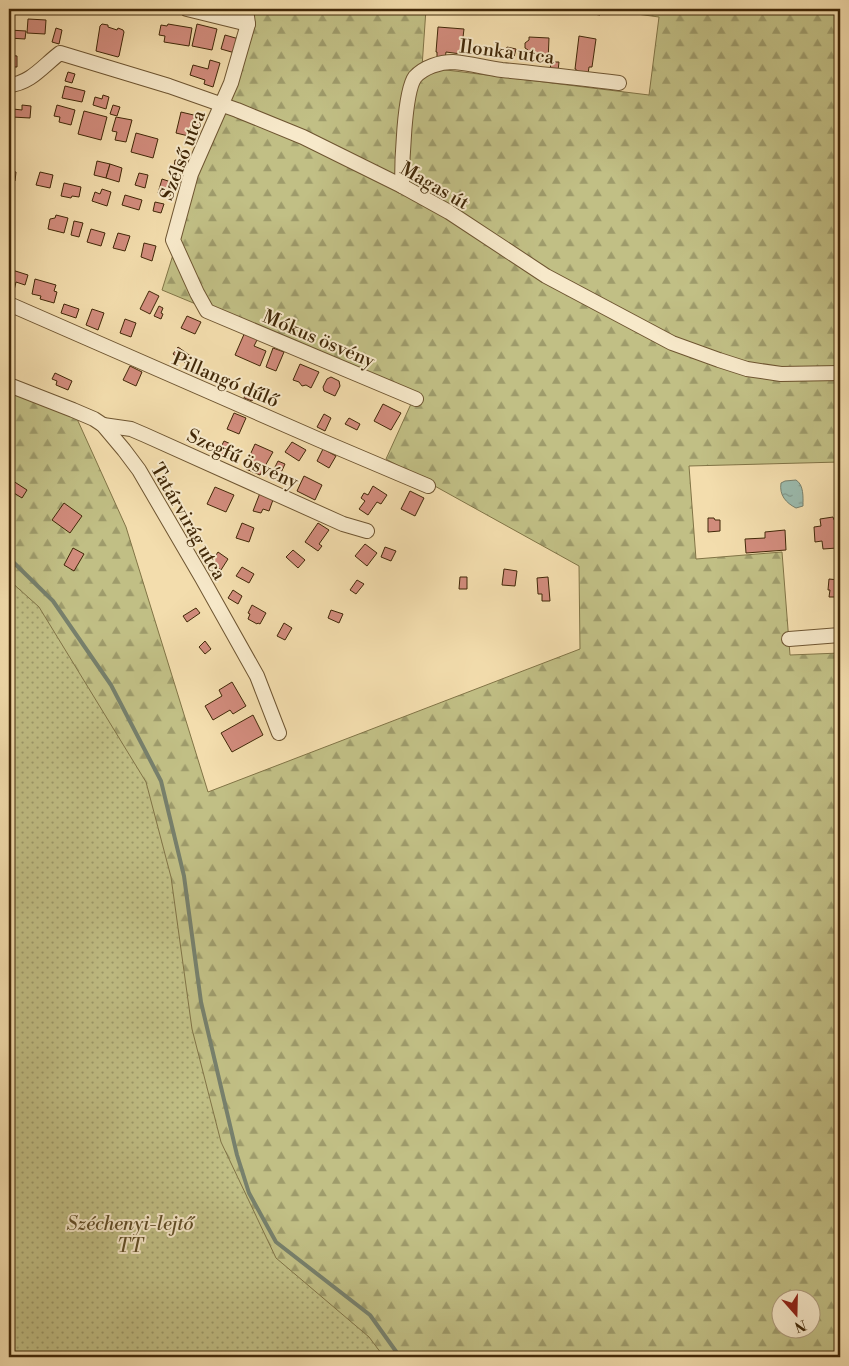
<svg xmlns="http://www.w3.org/2000/svg" width="849" height="1366" viewBox="0 0 849 1366" font-family="'Libre Bodoni',serif">
  <style>
    .forest { fill: url(#forest-firs); stroke: #817446; fill-rule: evenodd }
    .park { fill: url(#park-dots); stroke: #817446 }
    .water { fill: url(#water-ripples); stroke: #77806c }
    .lines { fill: none; stroke-linecap: round; stroke-linejoin: round }
    .stream { stroke: #77806c; stroke-width: 4 }
    .building { fill: #d28c7d; stroke: #412808 }
    .minor-casing { stroke: #6e5531; stroke-width: 16 }
    .minor { stroke: #f7e9ca; stroke-width: 14 }
    .labels { text-anchor: middle; stroke-width: 4; stroke-linejoin: round; paint-order: stroke }
    .street-label { font-size: 19px; fill: #412808; stroke: #f7e9ca }
    .park-label { font-size: 19px; font-style: italic; fill: #614e27; stroke: #f7e9ca }
  </style>
  <defs>
    <pattern id="forest-firs" width="22" height="20" patternUnits="userSpaceOnUse" patternTransform="scale(1.25)"><rect width="22" height="20" fill="#c1bf85"/><path d="M5 1l3.5 6h-7zM16 11l3.5 6h-7z" fill="#9e9b6b"/></pattern>
    <pattern id="park-dots" width="8" height="8" patternUnits="userSpaceOnUse" patternTransform="scale(1.25)"><rect width="8" height="8" fill="#c1bf85"/><path d="M2 2h.1M6 6h.1" fill="none" stroke="#9e9b6b" stroke-width="1.8" stroke-linecap="round"/></pattern>
    <pattern id="water-ripples" width="26" height="14" patternUnits="userSpaceOnUse" patternTransform="scale(1.25)"><rect width="26" height="14" fill="#9bbbae"/><path d="M2 4q2-2 4 0t4 0M15 11q2-2 4 0t4 0" fill="none" stroke="#80988c"/></pattern>
  </defs>
  <rect width="100%" height="100%" fill="#f3ddad"/>
  <filter id="stains"><feTurbulence type="fractalNoise" baseFrequency=".004" numOctaves="4"/><feColorMatrix values="0 0 0 0 .2 0 0 0 0 .09 0 0 0 0 .02 0 0 0 .5 -.17"/></filter>
  <radialGradient id="worn" r=".72"><stop offset=".6" stop-color="#630" stop-opacity="0"/><stop offset="1" stop-color="#630" stop-opacity=".3"/></radialGradient>
  <!-- forest -->
  <path class="forest" d="M255,9H426L422,67L649,95L659,17L600,9H840V462L689,466L696,559L782,552L790,655L840,653V1357H9V385L73,410L126,527L208,792L580,649L579,566L386,459L415,395L162,290L216,117ZM782,1298H812V1328H782Z"/>
  <!-- park -->
  <path class="park" d="M9,580L39,607L146,782L171,877L192,1029L221,1142L276,1258L369,1337L384,1357H9Z"/>
  <!-- water -->
  <path class="water" d="M796,480C804,485 803,497 803,506L796,508C786,503 779,495 781,483L785,481Z"/>
  <g class="lines">
    <!-- stream -->
    <path class="stream" d="M9,558L53,601L111,685L161,781L184,876L201,1002L237,1155L249,1193L276,1242L370,1315L400,1357"/>
  </g>
  <!-- building -->
  <g class="building">
    <path d="M593,9H601L600,15L593,14Z"/>
    <path d="M28,19L46,20L45,34L27,33Z"/>
    <path d="M102,24L108,25V27L117,30L118,28L123,30L124,32L119,56L118,57L96,51L100,26Z"/>
    <path d="M168,24L192,28L189,46L164,42L165,36L159,35L161,25L167,26Z"/>
    <path d="M197,24L217,29L212,50L192,46Z"/>
    <path d="M438,27L464,29L461,54L446,52L445,59L437,58V52H436Z"/>
    <path d="M56,28L62,30L59,44L52,42Z"/>
    <path d="M9,30L26,31L25,39L9,38Z"/>
    <path d="M225,35L239,39L235,53L221,49Z"/>
    <path d="M579,36L596,39L592,67H589L588,74L576,72V69H575Z"/>
    <path d="M529,37L549,38L548,62L527,60L528,50L525,48V43L529,40Z"/>
    <path d="M507,47L516,49L514,57L505,55Z"/>
    <path d="M9,55L17,56V67H9Z"/>
    <path d="M210,60L220,63L213,87L204,84L205,80L190,75L193,65L208,69Z"/>
    <path d="M551,62H559L558,71H550Z"/>
    <path d="M68,72L75,74L72,83L65,81Z"/>
    <path d="M65,86L85,91L82,102L62,98Z"/>
    <path d="M103,95L109,97L106,109L93,105L95,97L102,99Z"/>
    <path d="M22,105L31,106L30,118L12,117L13,109L22,110Z"/>
    <path d="M57,105L75,110L71,125L59,122L60,117L54,116Z"/>
    <path d="M113,105L120,107L117,116L110,114Z"/>
    <path d="M84,111L107,117L101,140L78,134Z"/>
    <path d="M181,112L202,117L197,138L176,133Z"/>
    <path d="M116,117L132,120L126,142L115,140L117,132L112,131Z"/>
    <path d="M136,133L158,139L153,158L131,152Z"/>
    <path d="M175,160L184,162L183,169L174,167Z"/>
    <path d="M97,161L110,164L106,178L94,175Z"/>
    <path d="M110,164L122,168L119,182L106,178Z"/>
    <path d="M9,171L16,172L15,181H9Z"/>
    <path d="M40,172L53,175L50,188L36,185Z"/>
    <path d="M139,173L148,175L145,188L135,185Z"/>
    <path d="M162,179L174,183L170,196L158,193Z"/>
    <path d="M64,183L81,187L79,197L72,196L71,198L61,196Z"/>
    <path d="M102,189L111,192L107,206L92,201L95,192L100,194Z"/>
    <path d="M125,195L142,200L139,210L122,205Z"/>
    <path d="M155,202L164,204L161,213L153,211Z"/>
    <path d="M56,215L68,218L64,233L48,229L50,219L55,218Z"/>
    <path d="M74,221L83,223L79,237L71,235Z"/>
    <path d="M91,229L105,233L101,246L87,242Z"/>
    <path d="M118,233L130,236L125,251L113,248Z"/>
    <path d="M144,243L156,246L152,261L141,257Z"/>
    <path d="M9,269L28,275L25,285L16,282L13,295L9,294Z"/>
    <path d="M35,279L56,285L54,291L57,292L54,303L40,299L41,296L32,294Z"/>
    <path d="M149,291L159,296L150,314L140,309Z"/>
    <path d="M64,304L79,309L76,318L61,313Z"/>
    <path d="M159,306L163,308L161,313L163,314L161,319L154,316Z"/>
    <path d="M92,309L104,313L98,330L86,325Z"/>
    <path d="M187,316L201,322L195,334L181,328Z"/>
    <path d="M125,319L136,323L131,337L120,333Z"/>
    <path d="M245,332L258,338L254,346L266,351L260,366L235,355Z"/>
    <path d="M178,347L192,357L187,364L173,354Z"/>
    <path d="M273,348L284,352L276,371L266,367Z"/>
    <path d="M300,364L319,372L311,388L306,385L302,386L299,382L293,380Z"/>
    <path d="M130,366L142,372L136,386L123,380Z"/>
    <path d="M55,373L72,381L68,390L56,385L57,381L52,379Z"/>
    <path d="M331,377L339,381L340,386L335,396L324,391L323,387L327,379Z"/>
    <path d="M246,391L255,395L252,401L244,398Z"/>
    <path d="M383,404L401,413L391,430L374,421Z"/>
    <path d="M234,413L246,418L239,434L227,429Z"/>
    <path d="M324,414L331,418L325,431L317,427Z"/>
    <path d="M349,418L360,424L357,430L345,424Z"/>
    <path d="M224,441L233,445L227,458L218,453Z"/>
    <path d="M292,442L306,450L299,461L285,452Z"/>
    <path d="M255,444L273,452L260,475L246,469L252,456L250,455Z"/>
    <path d="M323,449L336,456L329,468L317,461Z"/>
    <path d="M278,461L285,464L280,475L282,476L279,481L272,477L274,473H272Z"/>
    <path d="M304,476L322,485L315,500L297,491Z"/>
    <path d="M10,479L27,490L22,498L9,490V482Z"/>
    <path d="M373,486L387,495L381,504L377,502L368,515L359,509L365,501L361,498L364,493L368,495Z"/>
    <path d="M215,487L234,495L226,512L207,504Z"/>
    <path d="M410,491L424,498L415,516L401,509Z"/>
    <path d="M260,493L274,497L269,511L263,509L261,513L253,511Z"/>
    <path d="M64,503L82,516L70,533L52,520Z"/>
    <path d="M833,517L834,520L840,519V530L835,531L837,548L823,549L822,541L815,542L814,527L821,526L820,519Z"/>
    <path d="M708,518H714L715,520H720V531L708,532Z"/>
    <path d="M242,523L254,528L249,542L236,538Z"/>
    <path d="M318,523L329,530L319,544L322,546L318,551L305,542Z"/>
    <path d="M785,530L786,550L746,553L745,539L765,538V532Z"/>
    <path d="M365,544L377,553L367,566L355,556Z"/>
    <path d="M385,547L396,551L391,561L381,557Z"/>
    <path d="M73,548L84,554L74,571L64,565Z"/>
    <path d="M293,550L305,560L298,568L286,557Z"/>
    <path d="M218,552L228,559L221,570L217,567L215,569L209,566Z"/>
    <path d="M242,567L254,574L249,583L236,576Z"/>
    <path d="M504,569L517,571L515,586L502,585Z"/>
    <path d="M460,577H467V589H459Z"/>
    <path d="M548,577L550,601H542V594H538L537,578Z"/>
    <path d="M829,579L839,580L838,597H829L830,590H828Z"/>
    <path d="M357,580L364,584L356,594L350,590Z"/>
    <path d="M233,590L242,596L238,604L228,598Z"/>
    <path d="M252,605L266,613L260,624L258,623L257,624L248,619L250,614L248,613Z"/>
    <path d="M196,608L200,613L187,622L183,616Z"/>
    <path d="M331,610L343,614L339,623L328,618Z"/>
    <path d="M284,623L292,628L285,640L277,636Z"/>
    <path d="M205,641L211,649L205,654L199,647Z"/>
    <path d="M232,682L246,706L233,714L230,710L213,720L205,706L222,696L219,690Z"/>
    <path d="M253,715L263,735L232,752L221,733Z"/>
  </g>
  <g class="lines">
    <!-- minor casing -->
    <g class="minor-casing">
      <g id="minor">
        <path d="M187,9L248,24"/>
        <path d="M246,9L248,24L231,83L191,174L173,240L197,293L207,311L416,399"/>
        <path d="M9,85C30,84 44,65 60,53L169,86L237,110L303,137L402,186L449,212L546,276L672,343L719,360L747,369L781,374L840,373"/>
        <path d="M402,186C402,165 404,92 415,77C424,67 440,62 453,62C469,63 486,68 502,70C541,74 580,78 619,83"/>
        <path d="M9,304L322,441L428,486"/>
        <path d="M9,385L73,410L94,419L103,425L124,450L139,470L202,578L257,676L279,733"/>
        <path d="M103,425L131,429L145,435L343,524L367,531"/>
        <path d="M789,639L840,635"/>
      </g>
    </g>
    <!-- minor -->
    <use href="#minor" class="minor"/>
  </g>
  <g class="labels">
    <!-- street labels -->
    <g class="street-label">
      <text transform="translate(507 51) rotate(7)" y="7">Ilonka utca</text>
      <text transform="translate(182 155) rotate(-69)" y="7">Szélső utca</text>
      <text transform="translate(435 185) rotate(30)" y="7">Magas út</text>
      <text transform="translate(319 338) rotate(23)" y="7">Mókus ösvény</text>
      <text transform="translate(226 379) rotate(23)" y="7">Pillangó dűlő</text>
      <text transform="translate(243 458) rotate(24)" y="7">Szegfű ösvény</text>
      <text transform="translate(189 521) rotate(60)" y="7">Tatárvirág utca</text>
    </g>
    <!-- park labels -->
    <g class="park-label">
      <text x="130" y="1230">Széchenyi-lejtő<tspan x="130" dy="22">TT</tspan></text>
    </g>
  </g>
  <!-- margin -->
  <rect width="849" height="1366" fill="none" stroke="#f3ddad" stroke-width="30"/>
  <rect x="10" y="10" width="829" height="1346" fill="none" stroke="#412808" stroke-width="2.5"/>
  <rect x="15" y="15" width="819" height="1336" fill="none" stroke="#412808"/>
  <!-- north arrow -->
  <g transform="translate(796 1314) rotate(160)"><circle r="24" fill="#f7e9ca" stroke="#ae9c7c"/>
  <path d="M0-4L9 19L0 12L-9 19Z" fill="#8f2418"/>
  <text y="-8" font-size="14" font-weight="bold" text-anchor="middle" fill="#412808">N</text>
  </g>
  <rect width="100%" height="100%" filter="url(#stains)"/>
  <rect width="100%" height="100%" fill="url(#worn)"/>
</svg>
